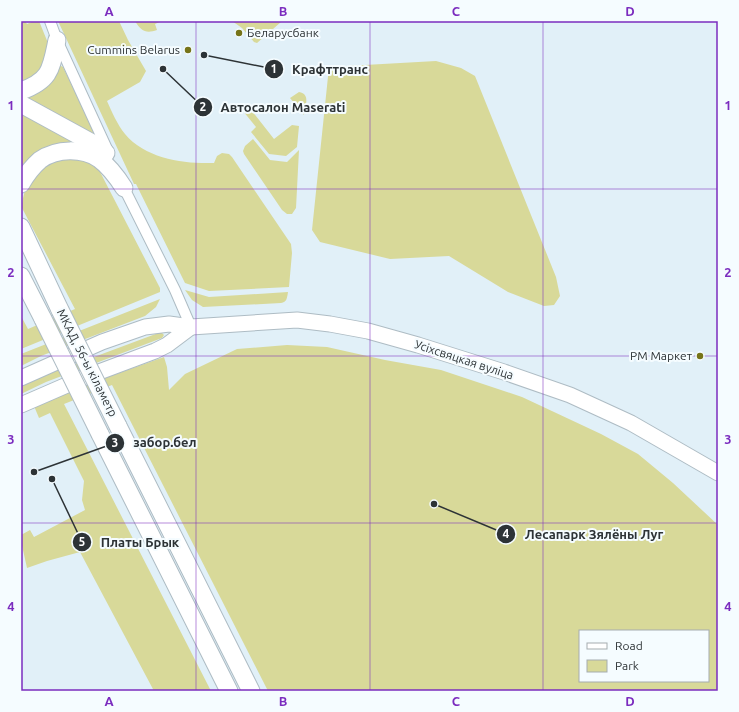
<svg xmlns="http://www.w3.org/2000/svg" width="739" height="712" viewBox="0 0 739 712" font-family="Ubuntu,sans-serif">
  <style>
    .green { fill: #d8d999; fill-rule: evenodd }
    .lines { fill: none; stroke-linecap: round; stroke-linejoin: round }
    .minor-casing { stroke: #aebcc4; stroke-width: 12 }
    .secondary-casing { stroke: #aebcc4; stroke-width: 17 }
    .trunk-casing { stroke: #aebcc4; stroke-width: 19 }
    .minor { stroke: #fff; stroke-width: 10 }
    .secondary { stroke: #fff; stroke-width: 15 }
    .trunk { stroke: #fff; stroke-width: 17 }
    .trunk-bridge-casing { stroke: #aebcc4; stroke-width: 19; stroke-linecap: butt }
    .trunk-bridge { stroke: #fff; stroke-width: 17 }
    .grid { fill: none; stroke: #7b2cbf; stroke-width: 1; stroke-opacity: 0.55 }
    .poi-dot { fill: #767419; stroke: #f5fcff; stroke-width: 1.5 }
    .labels { text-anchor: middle; stroke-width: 4; stroke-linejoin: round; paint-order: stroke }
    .poi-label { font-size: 12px; fill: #2d3336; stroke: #f5fcff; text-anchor: end }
    .street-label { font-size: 12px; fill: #2d3336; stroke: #f5fcff }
    .leader { fill: none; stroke: #2d3336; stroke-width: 1.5 }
    .callout-dot { fill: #2d3336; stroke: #f5fcff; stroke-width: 1.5 }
    .mark-label { font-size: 12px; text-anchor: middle; font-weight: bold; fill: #fff }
    .callout-label { font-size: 13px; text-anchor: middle; font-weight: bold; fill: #2d3336; stroke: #f5fcff; stroke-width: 4; stroke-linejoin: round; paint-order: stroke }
    .neatline { fill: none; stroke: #7b2cbf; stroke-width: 1.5 }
    .grid-label { font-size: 13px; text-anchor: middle; font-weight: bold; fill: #7b2cbf }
  </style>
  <rect width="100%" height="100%" fill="#e1f0f8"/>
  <!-- green -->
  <g class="green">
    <path d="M21,21H25L27,24L34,21H39L48,43L43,69L21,85Z"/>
    <path d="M58,21H119L128,40L146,71L140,82L107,101C112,112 117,124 125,134C146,159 184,164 214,163L217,156L222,153L229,154L232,157L291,244L292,253L289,287L209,291L185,283L136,184H134Z"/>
    <path d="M135,21H162L155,24L157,30C146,34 141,31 135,21Z"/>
    <path d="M232,21H280L281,22L257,43L254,42L242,28Z"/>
    <path d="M436,61L461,68L475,76L556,277L560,296L554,305L544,306L508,292L449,256L390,259L320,242L312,230L329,67Z"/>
    <path d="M59,65L63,67L99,142L21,97Z"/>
    <path d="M299,92C311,94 305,106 304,115L290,98Z"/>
    <path d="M248,106L274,139L292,125L299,126L297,147L286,156L269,154L251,132L256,127L243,111Z"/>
    <path d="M21,110L81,143L21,170Z"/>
    <path d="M253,139L270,160L287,162L299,150L296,208L292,214H287L282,210L244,154L243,151L245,146Z"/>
    <path d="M62,157L85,161L97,166L160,288V292L21,349V316L28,329L75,309L22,208C22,196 27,180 37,171C44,166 54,162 62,157Z"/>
    <path d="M185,290L209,297L288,292C287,298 287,302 281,303L203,307L192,300Z"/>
    <path d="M160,299L156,307L145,316L41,356L21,366V354Z"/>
    <path d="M161,332L164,335L162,338L46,382L21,394V386L43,376Z"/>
    <path d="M287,345L327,347L385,360L441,370L522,397L601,434L638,454L673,483L718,525V691H268L112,385L64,404L211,691H154L80,552L47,561L27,568L21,541V535L30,530L34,537L85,510L82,500L84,481L50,413L39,418L34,406L57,395L164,357L167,367L169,390L185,374L237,349ZM580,631H708V681H580Z"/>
  </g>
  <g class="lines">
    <!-- minor casing -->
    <g class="minor-casing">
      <g id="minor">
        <path d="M50,21L57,40L108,151"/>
        <path d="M122,184L175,290L191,327"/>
      </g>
    </g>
    <!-- secondary casing -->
    <g class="secondary-casing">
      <g id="secondary">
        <path d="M21,378L102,342L145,327L169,324L191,327L297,320L330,324L368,331L418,345L504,372L570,395L631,423L718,473"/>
        <path d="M21,405L83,378L155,351L167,345L191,327"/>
      </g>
    </g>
    <!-- trunk casing -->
    <g class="trunk-casing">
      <g id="trunk">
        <path d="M21,91C51,80 51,69 57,40"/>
        <path d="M21,104L96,145L106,153"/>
        <path d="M21,184C26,175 32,167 40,160C57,148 83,148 99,159C110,167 117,177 124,188"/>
        <path d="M21,227L60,310"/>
        <path d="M21,276L43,319"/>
        <path d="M118,426L251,691"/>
        <path d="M100,434L229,691"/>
      </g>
    </g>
    <!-- minor -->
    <use href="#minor" class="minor"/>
    <!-- secondary -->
    <use href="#secondary" class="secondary"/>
    <!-- trunk -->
    <use href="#trunk" class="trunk"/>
    <!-- trunk-bridge casing -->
    <g class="trunk-bridge-casing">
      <g id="trunk-bridge">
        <path d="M60,310L118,426"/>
        <path d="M43,319L100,434"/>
      </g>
    </g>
    <!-- trunk-bridge -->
    <use href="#trunk-bridge" class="trunk-bridge"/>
  </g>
  <!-- grid -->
  <path class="grid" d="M196,21V691M370,21V691M543,21V691M21,189H718M21,356H718M21,523H718"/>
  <!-- markers -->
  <g class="poi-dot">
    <circle cx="239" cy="33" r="4"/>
    <circle cx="188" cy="50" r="4"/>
    <circle cx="700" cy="356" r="4"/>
  </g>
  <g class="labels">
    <!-- poi labels -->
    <g class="poi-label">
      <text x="247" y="37" text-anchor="start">Беларусбанк</text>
      <text x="180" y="54">Cummins Belarus</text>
      <text x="692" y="360">РМ Маркет</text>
    </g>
    <!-- street labels -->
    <g class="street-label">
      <text transform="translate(464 360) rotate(18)" y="4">Усіхсвяцкая вуліца</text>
      <text transform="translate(87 363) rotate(63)" y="4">МКАД, 56-ы кіламетр</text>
    </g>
  </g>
  <!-- callouts -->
  <path class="leader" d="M204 55L274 69M163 69L203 107M34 472L115 443M434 504L506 534M52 479L82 542"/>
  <g class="callout-dot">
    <circle cx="204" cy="55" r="4"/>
    <circle cx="163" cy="69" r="4"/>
    <circle cx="34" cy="472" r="4"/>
    <circle cx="434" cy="504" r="4"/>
    <circle cx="52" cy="479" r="4"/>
    <circle cx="274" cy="69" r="10"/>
    <circle cx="203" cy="107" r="10"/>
    <circle cx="115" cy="443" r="10"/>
    <circle cx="506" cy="534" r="10"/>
    <circle cx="82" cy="542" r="10"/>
  </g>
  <g class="mark-label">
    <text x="274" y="73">1</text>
    <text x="203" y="111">2</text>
    <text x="115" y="447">3</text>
    <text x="506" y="538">4</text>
    <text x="82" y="546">5</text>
  </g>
  <g class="callout-label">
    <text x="330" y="74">Крафттранс</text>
    <text x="283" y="112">Автосалон Maserati</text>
    <text x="165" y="447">забор.бел</text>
    <text x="594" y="539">Лесапарк Зялёны Луг</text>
    <text x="140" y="547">Платы Брык</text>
  </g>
  <!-- border -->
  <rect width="739" height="712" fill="none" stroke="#f5fcff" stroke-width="44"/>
  <!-- legend -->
  <rect x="579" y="630" width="130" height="52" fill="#f5fcff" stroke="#a5acaf"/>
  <rect x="587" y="643" width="20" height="6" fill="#ffffff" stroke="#a5acaf"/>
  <text x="615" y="650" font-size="12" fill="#2d3336">Road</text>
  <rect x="587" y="660" width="20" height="12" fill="#d8d999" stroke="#a5acaf"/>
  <text x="615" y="670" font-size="12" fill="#2d3336">Park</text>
  <rect x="22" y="22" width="695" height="668" class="neatline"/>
  <g class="grid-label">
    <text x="109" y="16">A</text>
    <text x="283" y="16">B</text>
    <text x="456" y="16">C</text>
    <text x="630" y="16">D</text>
    <text x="11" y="110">1</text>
    <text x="728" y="110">1</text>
    <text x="11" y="277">2</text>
    <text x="728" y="277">2</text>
    <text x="11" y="444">3</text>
    <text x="728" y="444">3</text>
    <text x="11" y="611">4</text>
    <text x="728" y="611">4</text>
    <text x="109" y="706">A</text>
    <text x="283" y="706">B</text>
    <text x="456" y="706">C</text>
    <text x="630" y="706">D</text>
  </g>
</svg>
